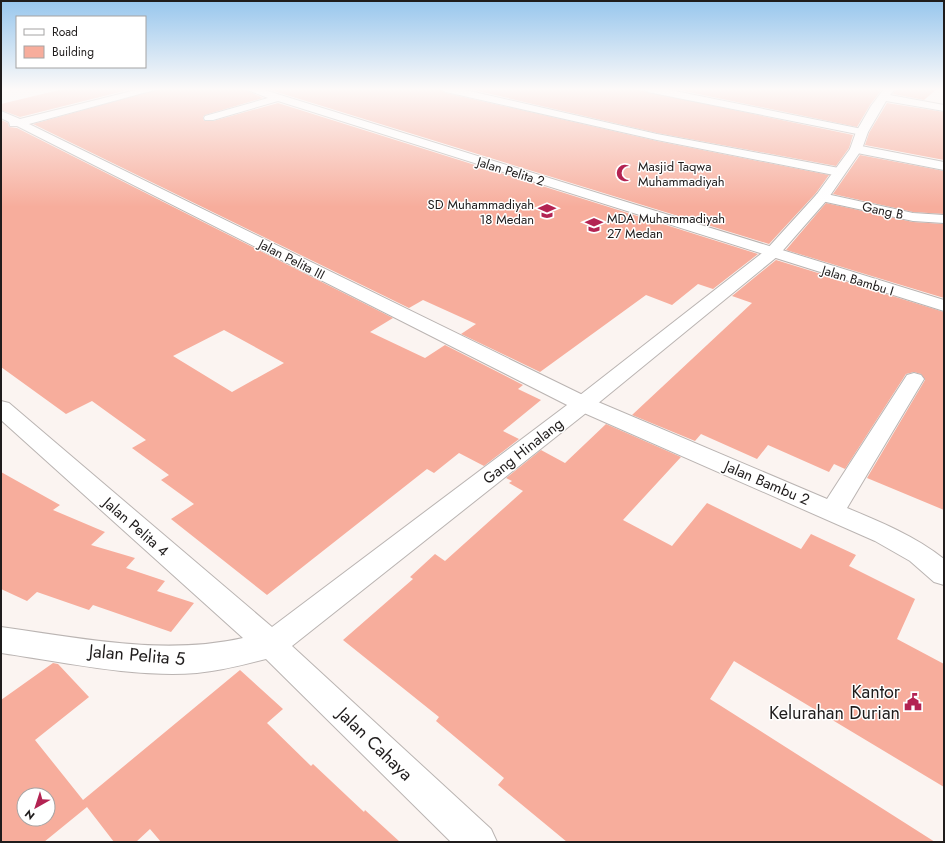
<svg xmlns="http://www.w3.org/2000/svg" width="945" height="843" viewBox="0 0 945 843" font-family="Jost,sans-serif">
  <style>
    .building { fill: #f7ad9c; fill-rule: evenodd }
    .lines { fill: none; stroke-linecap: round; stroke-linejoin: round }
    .street-casing { stroke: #bab4b2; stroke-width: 2 }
    .secondary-casing { stroke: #bab4b2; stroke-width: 2 }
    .street { fill: #fff; fill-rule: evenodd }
    .secondary { fill: #fff; fill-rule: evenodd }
    .labels { text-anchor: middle; stroke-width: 3; stroke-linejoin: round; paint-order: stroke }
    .far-poi-label { font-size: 13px; fill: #1f1c1c; stroke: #fff; text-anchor: start }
    .far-street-label { font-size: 13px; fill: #1f1c1c; stroke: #fff }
    .street-label { font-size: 15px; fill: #1f1c1c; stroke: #fff }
    .near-street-label { font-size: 18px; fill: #1f1c1c; stroke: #fff }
    .near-poi-label { font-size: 18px; fill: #1f1c1c; stroke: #fff; text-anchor: end }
  </style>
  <rect width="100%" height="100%" fill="#fbf4f1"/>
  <!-- building -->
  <g class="building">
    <path d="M63,89H132L20,117L1,110V104Z"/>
    <path d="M159,89H244L263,98L205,115L203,117L204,121H213L278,103L758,254L713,289L698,284L672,305L646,295L540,372L461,334L476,324L423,300L409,308L33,124Z"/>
    <path d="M267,89H440L446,93L657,141L829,175L816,193L769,244Z"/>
    <path d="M469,89H634L853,135L849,148L836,166L657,133Z"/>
    <path d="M674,89H882L870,105L857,127Z"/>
    <path d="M896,89H937L924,100L893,94Z"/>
    <path d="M887,103L944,112V160L865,145L869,133Z"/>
    <path d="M1,120L8,123L9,127L17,128L393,318L370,332L425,358L445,345L523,385L518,389L541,400L503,431L519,439L484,466L459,453L434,473L427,469L267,595L171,519L194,504L161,480L169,475L132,448L146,440L92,401L66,414L1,367ZM224,330L284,363L232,392L173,356Z"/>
    <path d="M860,155L944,171V214L913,212L833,194Z"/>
    <path d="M826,203L913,222L944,224V298L786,250Z"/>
    <path d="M776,260L944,312V510L867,478L925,380L921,374L914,372L906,374L845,469L834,464L829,472L768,445L757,459L701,434L695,441L632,415L752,303L732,296Z"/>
    <path d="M606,424L681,457L623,520L672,546L707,503L801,549L811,534L856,555L849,566L915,599L897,639L944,664V787L734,661L710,699L935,842H567L498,785L504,778L436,721L439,717L343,640L413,579L410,577L435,554L445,561L523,491L509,483L512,481L506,478L541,450L565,463Z"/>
    <path d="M1,472L60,505L53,510L105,532L91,545L135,558L126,568L165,581L157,591L194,603L171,632L93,605L89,610L37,592L27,601L1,589Z"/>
    <path d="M53,663L58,664L89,697L35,740L83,800L240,670L283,709L267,723L311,766L313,764L364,812L365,810L400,842H161L150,829L136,842H114L87,807L44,842H1V700ZM24,795H48V819H24Z"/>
  </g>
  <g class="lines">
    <!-- street casing -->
    <g class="street-casing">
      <g id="street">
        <path d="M140,89H158L29,124L591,399L827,499L907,375L914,373L921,375L924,379L847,508C881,522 915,536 944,559V585L934,582L910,561L875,541L575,409L17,126H10L9,122L1,118V111L20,119Z"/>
        <path d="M245,89H261L944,300V311L278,101L213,120H205L204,118L205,116L268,98Z"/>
        <path d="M441,89H461L657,134L839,168L845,172L839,176L657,140L446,92Z"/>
        <path d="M643,89H665L862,129L868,132L862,135L648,92Z"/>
        <path d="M856,145L944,162V170L852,152L850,149L852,146Z"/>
        <path d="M822,193L913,213L944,215V223L913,221L817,200L815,197L817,194Z"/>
      </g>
    </g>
    <!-- secondary casing -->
    <g class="secondary-casing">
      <path id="secondary" d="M884,89H895L890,95L944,105V111L886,101L868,132L862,149L827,200L778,256L591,409L292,646L491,829L497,842H451L266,659C243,665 220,671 197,673C135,678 63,662 1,653V627C81,638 163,656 243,638L1,420V401L9,403L272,627L575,399L766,250L817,194L850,149L856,132L871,106Z"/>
    </g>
    <!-- street -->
    <use href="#street" class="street"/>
    <!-- secondary -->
    <use href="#secondary" class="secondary"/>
  </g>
  <!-- sky -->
  <linearGradient id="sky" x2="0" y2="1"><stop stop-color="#97c6ed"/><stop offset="0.43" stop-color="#fdfaf9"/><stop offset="1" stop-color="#fdfaf9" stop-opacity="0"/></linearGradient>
  <rect width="945" height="207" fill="url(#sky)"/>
  <!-- icons -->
  <defs>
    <g id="mosque-bare" transform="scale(1.38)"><path d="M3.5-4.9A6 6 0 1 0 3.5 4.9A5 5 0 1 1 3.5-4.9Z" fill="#b32352" stroke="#fff" stroke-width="2.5" paint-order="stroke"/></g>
    <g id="school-bare" transform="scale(1.38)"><path d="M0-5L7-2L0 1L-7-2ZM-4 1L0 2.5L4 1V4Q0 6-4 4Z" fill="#b32352" stroke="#fff" stroke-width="2.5" paint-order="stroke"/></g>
    <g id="civic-bare" transform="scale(1.38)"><path d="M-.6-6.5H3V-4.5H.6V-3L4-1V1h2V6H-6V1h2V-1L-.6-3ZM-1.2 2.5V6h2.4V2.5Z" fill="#b32352" stroke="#fff" stroke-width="2.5" paint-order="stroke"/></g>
  </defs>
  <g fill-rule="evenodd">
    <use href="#mosque-bare" x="625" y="173"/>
    <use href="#school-bare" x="547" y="211"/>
    <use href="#school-bare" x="594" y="225"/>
    <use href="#civic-bare" x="913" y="702"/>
  </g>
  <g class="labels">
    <!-- far-poi labels -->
    <g class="far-poi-label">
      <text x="638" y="171">Masjid Taqwa<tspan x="638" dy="15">Muhammadiyah</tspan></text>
      <text x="534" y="209" text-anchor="end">SD Muhammadiyah<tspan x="534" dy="15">18 Medan</tspan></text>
      <text x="607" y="223">MDA Muhammadiyah<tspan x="607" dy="15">27 Medan</tspan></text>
    </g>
    <!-- far-street labels -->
    <g class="far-street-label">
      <text transform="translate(511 171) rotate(17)" y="5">Jalan Pelita 2</text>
      <text transform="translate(883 210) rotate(12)" y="5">Gang B</text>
      <text transform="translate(292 259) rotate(27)" y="5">Jalan Pelita III</text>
      <text transform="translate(858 280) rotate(17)" y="5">Jalan Bambu I</text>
    </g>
    <!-- street labels -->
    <g class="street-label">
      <text transform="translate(523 451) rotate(-38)" y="5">Gang Hinalang</text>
      <text transform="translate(767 483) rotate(23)" y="5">Jalan Bambu 2</text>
      <text transform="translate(136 527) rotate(41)" y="5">Jalan Pelita 4</text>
    </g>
    <!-- near-street labels -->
    <g class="near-street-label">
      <text transform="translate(137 655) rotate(5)" y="6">Jalan Pelita 5</text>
      <text transform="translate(375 744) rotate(44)" y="6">Jalan Cahaya</text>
    </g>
    <!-- near-poi labels -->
    <g class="near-poi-label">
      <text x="900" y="698">Kantor<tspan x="900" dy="21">Kelurahan Durian</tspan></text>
    </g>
  </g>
  <!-- border -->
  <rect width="945" height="843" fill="none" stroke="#1f1c1c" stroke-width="4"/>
  <!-- legend -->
  <rect x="16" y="16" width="130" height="52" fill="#ffffff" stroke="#a5a4a4"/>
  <rect x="24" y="29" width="20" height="6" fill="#ffffff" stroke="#a5a4a4"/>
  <text x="52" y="36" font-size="12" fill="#1f1c1c">Road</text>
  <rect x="24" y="46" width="20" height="12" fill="#f7ad9c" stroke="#a5a4a4"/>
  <text x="52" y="56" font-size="12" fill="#1f1c1c">Building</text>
  <!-- north arrow -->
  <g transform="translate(36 807) rotate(219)"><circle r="19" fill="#ffffff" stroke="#a5a4a4"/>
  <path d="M0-3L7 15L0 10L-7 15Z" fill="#b32352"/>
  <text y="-6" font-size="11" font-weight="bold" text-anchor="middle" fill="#1f1c1c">N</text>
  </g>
</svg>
